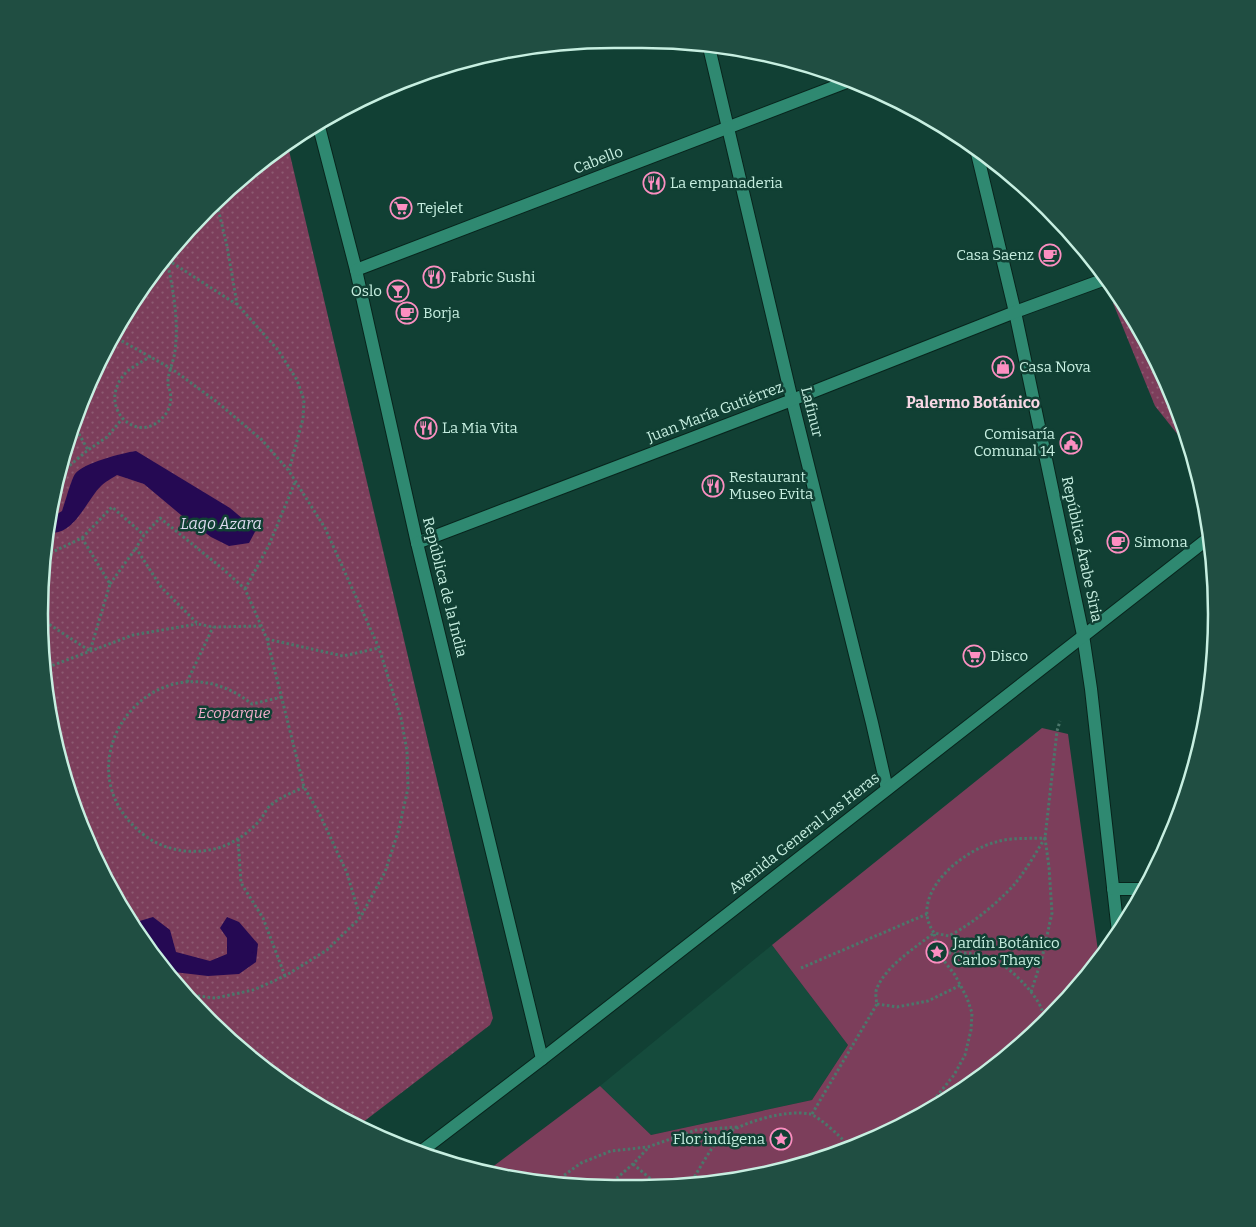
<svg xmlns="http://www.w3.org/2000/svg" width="1256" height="1227" viewBox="0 0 1256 1227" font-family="Bitter,serif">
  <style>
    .built { fill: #154b3c }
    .grass { fill: #7c3e5b }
    .park { fill: url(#park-dots) }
    .water { fill: #250953 }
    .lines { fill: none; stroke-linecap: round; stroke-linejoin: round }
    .street-casing { stroke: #08241c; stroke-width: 14 }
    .secondary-casing { stroke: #08241c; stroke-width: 14 }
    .path { stroke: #4b776b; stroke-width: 3; stroke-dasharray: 2.5 2.5; stroke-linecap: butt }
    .street { stroke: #2f8971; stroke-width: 12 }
    .secondary { stroke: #2f8971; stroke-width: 12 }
    .labels { text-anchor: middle; stroke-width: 5; stroke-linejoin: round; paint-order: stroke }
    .street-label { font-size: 15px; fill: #c7efe1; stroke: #114034 }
    .poi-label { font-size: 15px; fill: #c7efe1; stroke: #114034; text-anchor: start }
    .park-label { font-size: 15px; font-style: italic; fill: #f4aecc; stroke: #114034 }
    .neighbourhood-label { font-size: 16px; font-weight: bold; fill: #f8d7e4; stroke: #114034 }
    .water-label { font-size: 16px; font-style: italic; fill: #dcd9ef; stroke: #114034 }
    .rim { fill: none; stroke: #c7efe1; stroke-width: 2.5 }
  </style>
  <defs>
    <pattern id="park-dots" width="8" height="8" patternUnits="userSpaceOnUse" patternTransform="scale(1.25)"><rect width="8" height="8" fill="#7c3e5b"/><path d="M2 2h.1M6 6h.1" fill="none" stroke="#8d5a72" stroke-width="1.8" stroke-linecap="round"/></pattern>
  </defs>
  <rect width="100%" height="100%" fill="#114034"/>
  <!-- built -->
  <path class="built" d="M772,945L848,1045L812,1100L651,1135L600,1086Z"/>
  <!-- grass -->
  <path class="grass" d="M1042,728L1068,734L1099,958L1074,993L992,1070L896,1129L791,1169L680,1187L539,1183L487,1171L600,1086L651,1135L812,1100L848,1045L772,945Z"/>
  <!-- park -->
  <g class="park">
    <path d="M287,142L493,1018L490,1025L358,1126L326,1111L235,1046L157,963L98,867L58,762L40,651L44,538L82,394L135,294L207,207Z"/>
    <path d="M1121,300L1158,360L1194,455L1155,406L1113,303Z"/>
  </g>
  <!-- water -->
  <g class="water">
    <path d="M136,451L230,508L256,530L249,543L229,546L211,537L181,515L144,484L117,475C112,478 105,482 101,486C87,499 72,541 46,531L49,519L62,511C65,503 71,480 75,474C83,463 122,453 136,451Z"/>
    <path d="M153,917L170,930L176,952L210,961L227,954V938L220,928L227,917L239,922L258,944L256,962L239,974L208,976L165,971L157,963L133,923Z"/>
  </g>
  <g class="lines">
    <!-- street casing -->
    <g class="street-casing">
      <g id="street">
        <path d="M708,43L792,400L872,723L887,789"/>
        <path d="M318,123L356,270L417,543L542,1059"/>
        <path d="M976,149L1015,312L1083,635L1091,689L1118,932"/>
        <path d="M356,270L852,80"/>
        <path d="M417,543L792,400L1015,312L1108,278"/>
        <path d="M1113,889H1146"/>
      </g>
    </g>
    <!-- secondary casing -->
    <g class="secondary-casing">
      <path id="secondary" d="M419,1153L542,1059L1210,537"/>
    </g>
    <!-- path -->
    <g class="path">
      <path d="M216,200L227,246L237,304L278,350L297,380L304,400L303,419L289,470"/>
      <path d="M168,260L236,304"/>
      <path d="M113,336L172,369L217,402L262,440L289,471L325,528L379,648L401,718L407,751L408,788L399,829L385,872L360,918L327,950L285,976L253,990L216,998L187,995"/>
      <path d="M151,356C142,362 129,368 123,376C97,409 139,447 164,416C170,410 172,400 170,391C170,391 168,385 168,384C167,375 174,361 175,351C179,320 173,287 166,257"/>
      <path d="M74,425L88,450"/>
      <path d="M62,472L88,450L107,437L122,419"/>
      <path d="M82,538L112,507L144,535"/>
      <path d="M43,545L46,555"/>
      <path d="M110,584L136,548"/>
      <path d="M245,589L269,545L295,482"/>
      <path d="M41,619L90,651L110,584L82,538L46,555L43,562"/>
      <path d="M261,626L213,627L198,624L161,587L136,548L144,535L160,518L223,569L245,589L267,639L304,787L320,815L347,873L360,917"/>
      <path d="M267,639L343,656L379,648"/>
      <path d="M43,669L133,635L197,624"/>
      <path d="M187,682L213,627"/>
      <path d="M282,697L252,704C155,628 53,765 144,835C162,849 187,854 209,850C229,847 247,835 260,820C264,816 266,808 271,805C280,797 294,792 304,787"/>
      <path d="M1045,838C1035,854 1025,872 1013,886C994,906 973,923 949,936L934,933C929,925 926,918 927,908C930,878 968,849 996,842C1011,837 1030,839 1045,838Z"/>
      <path d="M238,839L241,883L263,918L285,976"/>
      <path d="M939,953C954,953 972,952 986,956C1005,962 1035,991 1042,1010C1043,1013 1043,1018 1044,1021"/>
      <path d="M801,968L927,914"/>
      <path d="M1031,992L1042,958L1052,913L1049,867L1045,838L1057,731L1060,721"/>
      <path d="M877,1004L897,1007L928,1001L961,985"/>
      <path d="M929,1106L937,1104"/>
      <path d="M812,1114L877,1004C876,999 875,992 877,988C886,966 916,947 934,933L938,953L955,975L967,998L972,1013L971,1030L965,1055L954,1075L929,1106L891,1131"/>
      <path d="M633,1164L659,1186"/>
      <path d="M552,1184L581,1163L611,1151L648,1147L696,1130L737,1127"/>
      <path d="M609,1185L633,1164L648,1148"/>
      <path d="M689,1185C697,1174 710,1148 719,1140C736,1123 786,1109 810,1114C818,1116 840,1136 846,1143L853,1145"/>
    </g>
    <!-- street -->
    <use href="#street" class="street"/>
    <!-- secondary -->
    <use href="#secondary" class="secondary"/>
  </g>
  <!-- icons -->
  <defs>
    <g id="restaurant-ring" transform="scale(1.125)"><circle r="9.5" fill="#114034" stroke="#fc8fc1" stroke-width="1.5"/><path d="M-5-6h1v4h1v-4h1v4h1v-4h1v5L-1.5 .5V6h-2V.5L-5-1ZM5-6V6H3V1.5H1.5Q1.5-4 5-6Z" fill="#fc8fc1"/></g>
    <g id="supermarket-ring" transform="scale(1.125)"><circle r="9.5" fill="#114034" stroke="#fc8fc1" stroke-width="1.5"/><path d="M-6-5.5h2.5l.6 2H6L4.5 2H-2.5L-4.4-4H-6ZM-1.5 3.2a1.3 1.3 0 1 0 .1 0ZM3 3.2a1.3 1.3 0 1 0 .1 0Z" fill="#fc8fc1"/></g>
    <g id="cafe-ring" transform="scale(1.125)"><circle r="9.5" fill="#114034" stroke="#fc8fc1" stroke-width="1.5"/><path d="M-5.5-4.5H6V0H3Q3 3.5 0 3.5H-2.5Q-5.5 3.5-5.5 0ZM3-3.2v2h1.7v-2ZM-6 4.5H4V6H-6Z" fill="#fc8fc1"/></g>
    <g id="bar-ring" transform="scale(1.125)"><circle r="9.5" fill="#114034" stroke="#fc8fc1" stroke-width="1.5"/><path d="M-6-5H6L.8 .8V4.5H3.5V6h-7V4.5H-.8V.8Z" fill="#fc8fc1"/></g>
    <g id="shop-ring" transform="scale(1.125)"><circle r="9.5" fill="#114034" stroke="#fc8fc1" stroke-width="1.5"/><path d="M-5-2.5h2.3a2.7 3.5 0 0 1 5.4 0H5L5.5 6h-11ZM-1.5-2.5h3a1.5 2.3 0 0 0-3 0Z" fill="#fc8fc1"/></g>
    <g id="civic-ring" transform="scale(1.125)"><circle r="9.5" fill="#114034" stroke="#fc8fc1" stroke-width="1.5"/><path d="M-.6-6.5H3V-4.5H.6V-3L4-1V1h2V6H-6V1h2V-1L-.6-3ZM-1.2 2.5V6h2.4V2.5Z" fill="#fc8fc1"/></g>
    <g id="sight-ring" transform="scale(1.125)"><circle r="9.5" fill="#114034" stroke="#fc8fc1" stroke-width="1.5"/><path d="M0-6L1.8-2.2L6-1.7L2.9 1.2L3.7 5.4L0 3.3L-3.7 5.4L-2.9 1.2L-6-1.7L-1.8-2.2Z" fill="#fc8fc1"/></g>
  </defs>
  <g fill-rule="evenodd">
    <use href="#restaurant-ring" x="654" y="183"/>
    <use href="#supermarket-ring" x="401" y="208"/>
    <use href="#cafe-ring" x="1050" y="255"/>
    <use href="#restaurant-ring" x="434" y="277"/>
    <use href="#bar-ring" x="398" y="291"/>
    <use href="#cafe-ring" x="407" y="313"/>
    <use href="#shop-ring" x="1003" y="367"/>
    <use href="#restaurant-ring" x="426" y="428"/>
    <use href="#civic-ring" x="1071" y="443"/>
    <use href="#restaurant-ring" x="713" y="486"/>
    <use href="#cafe-ring" x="1118" y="542"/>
    <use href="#supermarket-ring" x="974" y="656"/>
    <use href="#sight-ring" x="937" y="952"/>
    <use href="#sight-ring" x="781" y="1139"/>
  </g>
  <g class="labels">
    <!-- street labels -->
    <g class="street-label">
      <text transform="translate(598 160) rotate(-21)" y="5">Cabello</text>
      <text transform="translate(715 412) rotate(-21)" y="5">Juan María Gutiérrez</text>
      <text transform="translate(812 412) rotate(76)" y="5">Lafinur</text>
      <text transform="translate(1082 549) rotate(78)" y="5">República Árabe Siria</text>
      <text transform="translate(445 587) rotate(76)" y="5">República de la India</text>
      <text transform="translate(804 833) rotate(-38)" y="5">Avenida General Las Heras</text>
    </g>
    <!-- poi labels -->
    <g class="poi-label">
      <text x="670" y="188">La empanaderia</text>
      <text x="417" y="213">Tejelet</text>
      <text x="1034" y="260" text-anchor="end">Casa Saenz</text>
      <text x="450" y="282">Fabric Sushi</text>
      <text x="382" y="296" text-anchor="end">Oslo</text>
      <text x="423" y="318">Borja</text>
      <text x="1019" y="372">Casa Nova</text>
      <text x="442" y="433">La Mia Vita</text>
      <text x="1055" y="439" text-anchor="end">Comisaría<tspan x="1055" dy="17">Comunal 14</tspan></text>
      <text x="729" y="482">Restaurant<tspan x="729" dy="17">Museo Evita</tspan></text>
      <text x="1134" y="547">Simona</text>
      <text x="990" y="661">Disco</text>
      <text x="953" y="948">Jardín Botánico<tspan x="953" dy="17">Carlos Thays</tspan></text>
      <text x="765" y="1144" text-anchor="end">Flor indígena</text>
    </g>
    <!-- park labels -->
    <g class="park-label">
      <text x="234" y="718">Ecoparque</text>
    </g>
    <!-- neighbourhood labels -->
    <g class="neighbourhood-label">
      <text x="973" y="408">Palermo Botánico</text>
    </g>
    <!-- water labels -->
    <g class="water-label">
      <text x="221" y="529">Lago Azara</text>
    </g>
  </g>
  <!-- crop -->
  <path d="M0 0H1256V1227H0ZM614 48H642A566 566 0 0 1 1208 614V614A566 566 0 0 1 642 1180H614A566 566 0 0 1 48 614V614A566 566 0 0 1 614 48Z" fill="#204e42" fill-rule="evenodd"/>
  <path class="rim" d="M614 48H642A566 566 0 0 1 1208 614V614A566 566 0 0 1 642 1180H614A566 566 0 0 1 48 614V614A566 566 0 0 1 614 48Z"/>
</svg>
